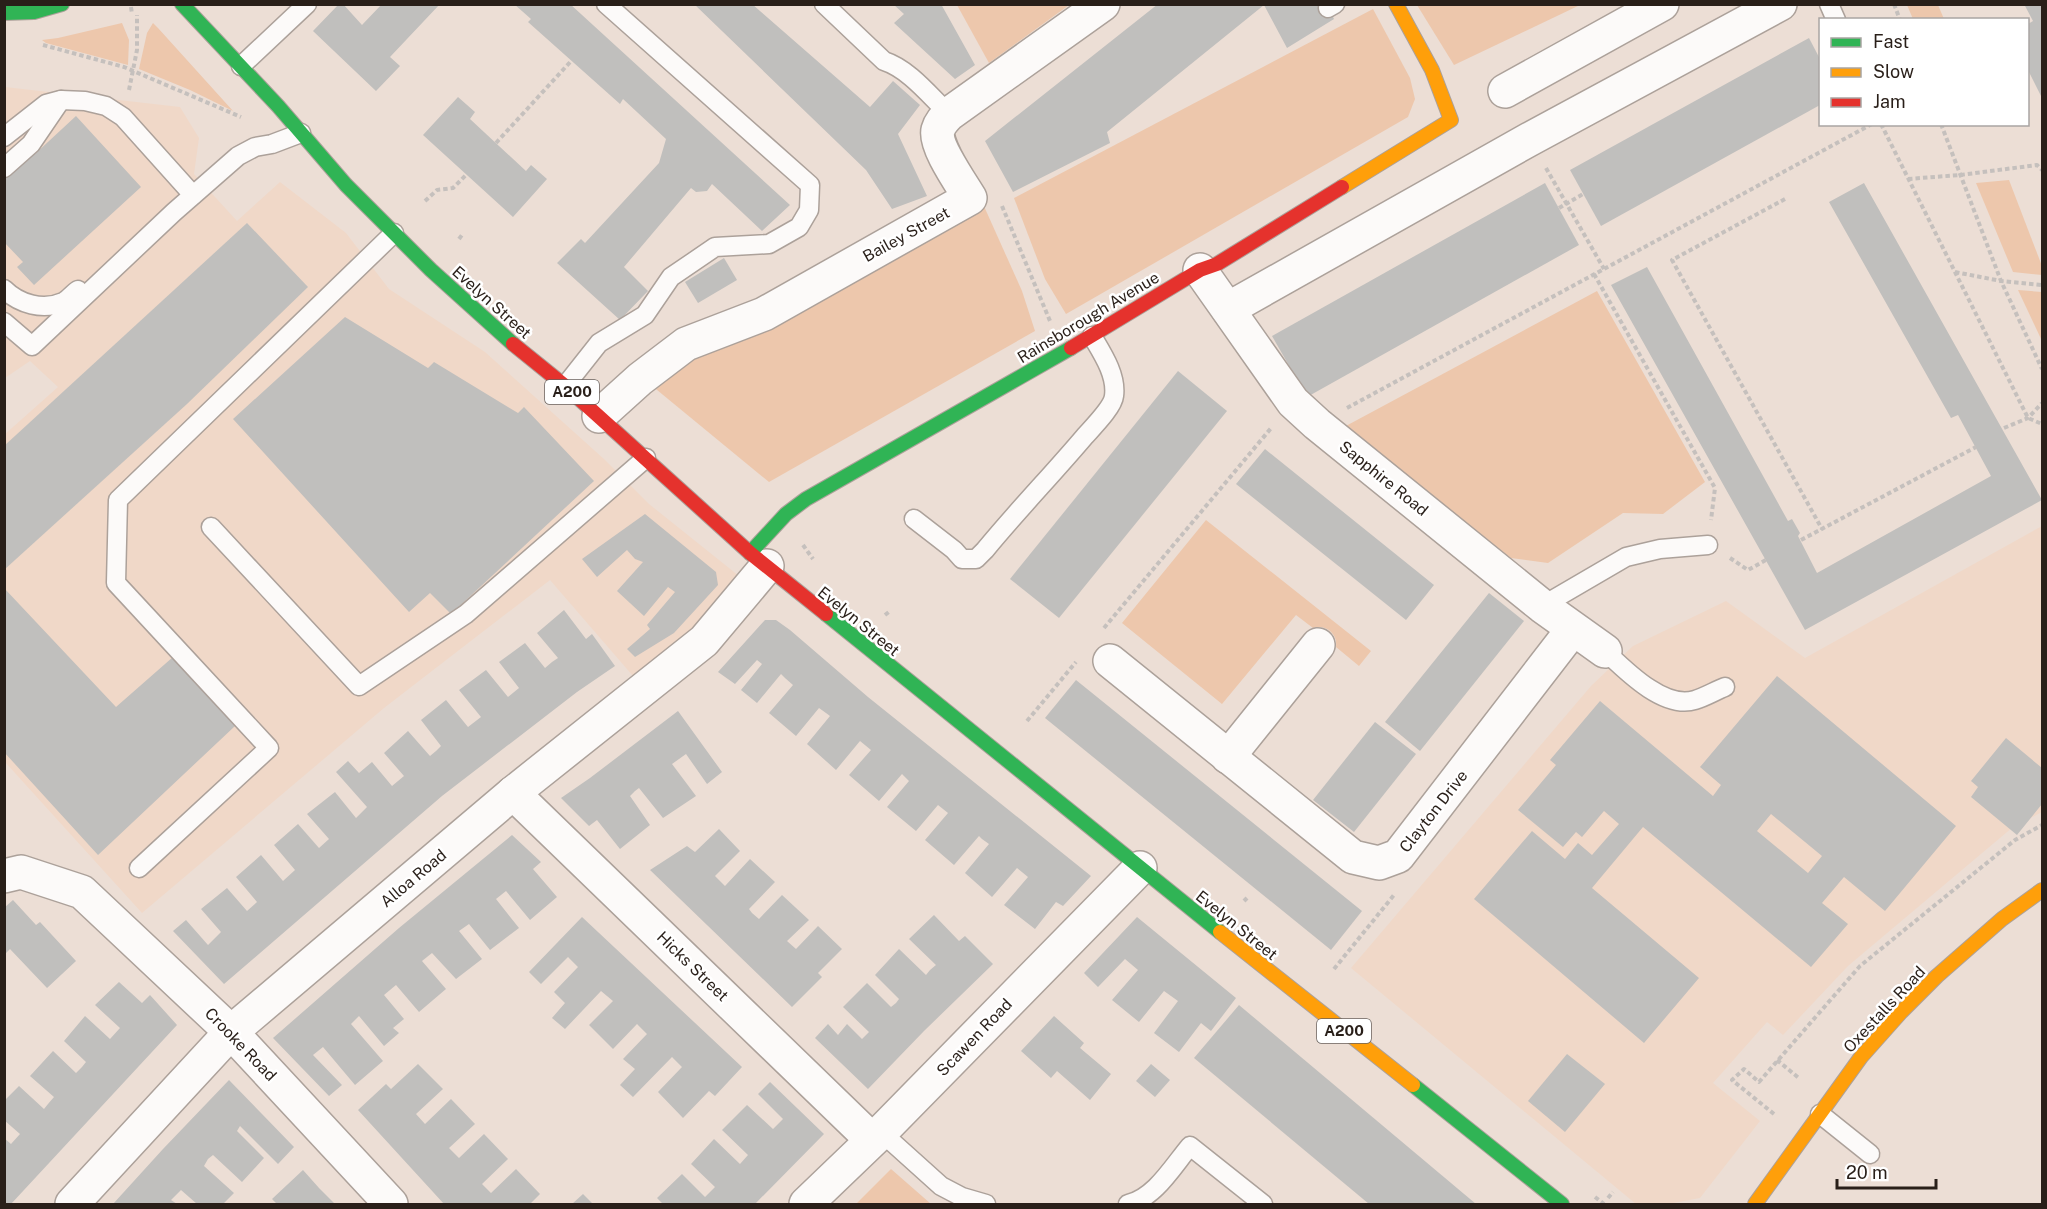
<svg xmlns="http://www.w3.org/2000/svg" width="2047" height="1209" viewBox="0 0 2047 1209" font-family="'Public Sans',sans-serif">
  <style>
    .built { fill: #f0d8c8 }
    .green { fill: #edc7ac }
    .building { fill: #c0bfbd; fill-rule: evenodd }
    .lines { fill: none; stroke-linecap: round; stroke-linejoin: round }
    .lane-casing { stroke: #aca19a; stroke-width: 21 }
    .street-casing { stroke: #aca19a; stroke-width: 36 }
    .fast-casing { stroke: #aca19a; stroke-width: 16 }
    .slow-casing { stroke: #aca19a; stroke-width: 16 }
    .jam-casing { stroke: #aca19a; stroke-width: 16 }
    .path { stroke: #c5c0bd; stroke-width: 4; stroke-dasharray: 4.5 3; stroke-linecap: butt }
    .lane { stroke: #fcfaf9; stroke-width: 18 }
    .street { stroke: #fcfaf9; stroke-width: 33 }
    .fast { stroke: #30b455; stroke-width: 14 }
    .slow { stroke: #ff9f0a; stroke-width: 14 }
    .jam { stroke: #e5322d; stroke-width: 14 }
    .labels { text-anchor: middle; stroke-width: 5; stroke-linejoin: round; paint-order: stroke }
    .shield { fill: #fff; stroke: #69625e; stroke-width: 1.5 }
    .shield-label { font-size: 15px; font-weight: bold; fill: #291f19 }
    .street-label { font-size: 16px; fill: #291f19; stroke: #fff }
  </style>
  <rect width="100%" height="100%" fill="#ecded5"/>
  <!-- built -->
  <g class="built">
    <path d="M5,87L180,107L199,138L194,174L237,221L280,182L346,233L389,289L485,352L604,459L649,504L739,576L696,629L633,676L550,580L384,708L142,913L5,762L4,435L58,387L30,361L5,378Z"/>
    <path d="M2042,526V812L2013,827L1848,966L1783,1035L1767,1022L1713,1083L1760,1121L1700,1198L1668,1204H1636L1351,968L1591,686L1633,646L1726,601L1805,658Z"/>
  </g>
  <!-- green -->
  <g class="green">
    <path d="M957,5H1069L989,63Z"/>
    <path d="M1417,5H1580L1454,65Z"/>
    <path d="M1907,5H1938L1944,19H1913Z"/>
    <path d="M1373,9L1410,78L1415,99L1408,117L1066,314L1045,279L1014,198Z"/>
    <path d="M122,23L129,40L128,65L46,43L42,40L58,38Z"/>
    <path d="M153,23L158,28L233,111L190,90L139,69L147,33Z"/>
    <path d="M2009,180L2042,266V275L2013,272L1976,183Z"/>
    <path d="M983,204L1022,291L1035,331L769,482L651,385L692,352Z"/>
    <path d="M2018,290L2042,292V341Z"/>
    <path d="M1597,291L1705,482L1663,514L1623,513L1548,563L1511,558L1344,427Z"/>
    <path d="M1206,520L1371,651L1359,666L1336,647C1338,634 1326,624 1313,628L1296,615L1222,704L1122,623Z"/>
    <path d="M891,1169L931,1204H856Z"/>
  </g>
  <!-- building -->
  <g class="building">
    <path d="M339,4H343L362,25L382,4H440L390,57L400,66L376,91L313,31Z"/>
    <path d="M514,4H570L790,205L762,231L712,184L707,191L696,192L691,188L624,267L648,291L620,320L557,263L581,239L585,243L659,163L666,139L623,99L620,104L528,22L531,19Z"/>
    <path d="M694,4H752L870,107L893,81L920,105L898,134L927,196L892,209L866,170Z"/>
    <path d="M893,4H941L975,65L955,79L894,23L904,14Z"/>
    <path d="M1158,4H1327L1334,19L1287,48L1264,5L1107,132L1110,143L1013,192L985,141Z"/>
    <path d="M2024,4H2042V98L2028,70V24L2033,21Z"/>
    <path d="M1809,38L1820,59V105L1601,226L1570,170Z"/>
    <path d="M458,97L475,112L470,119L526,171L531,165L547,179L513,217L423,135Z"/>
    <path d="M76,116L141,187L34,285L17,267L23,262L4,242V173L31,149L35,154Z"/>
    <path d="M1545,183L1579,245L1307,397L1272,336Z"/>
    <path d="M1864,183L2042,500L1805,630L1611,285L1647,267L1788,521L1792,519L1800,533L1798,536L1817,573L1991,476L1958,415L1951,418L1829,202Z"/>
    <path d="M247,223L308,287L187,404L4,570V446Z"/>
    <path d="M724,258L737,280L698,303L685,282Z"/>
    <path d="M345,317L428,368L434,362L518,413L524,407L594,481L451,614L430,593L409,612L233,419Z"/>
    <path d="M1178,371L1227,411L1059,618L1010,579Z"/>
    <path d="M1265,449L1434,585L1406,620L1236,484Z"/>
    <path d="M645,514L716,572L718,585L674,633L635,657L627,649L650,629L647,625L675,592L668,587L644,616L617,591L643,562L635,559L627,550L597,577L582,559Z"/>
    <path d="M4,588L116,707L173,657L235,726L98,855L4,752Z"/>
    <path d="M1489,593L1524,621L1420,751L1385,722Z"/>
    <path d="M564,610L586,639L592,634L615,666L577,692L442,796L224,984L173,931L186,920L208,945L221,932L201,909L227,888L247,911L257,902L236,877L261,855L283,881L295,870L274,845L298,824L319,848L329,839L307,814L335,792L356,818L367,807L336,772L348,761L359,773L372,762L392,786L404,776L384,753L408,731L430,756L436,751L441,746L421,720L446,700L468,727L481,717L459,690L486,670L508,697L519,688L499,662L525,643L545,668L552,662L558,658L537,633Z"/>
    <path d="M765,620H776L790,630L868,697L1091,876L1063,906L1056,902L1035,929L1004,905L1028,877L1017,868L992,897L965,873L989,844L982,839L979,836L954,865L925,840L948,813L938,805L916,831L887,807L909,781L902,774L879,801L849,775L871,750L860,741L836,770L807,744L830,716L826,713L819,708L796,736L769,713L793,685L785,678L781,674L757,703L741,690L762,664L757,660L735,684L718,672Z"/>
    <path d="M1777,676L1956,826L1885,911L1844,877L1822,903L1848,924L1811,967L1643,827L1592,888L1699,978L1644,1043L1474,899L1532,831L1565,859L1578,843L1592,855L1619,824L1604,811L1582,837L1576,832L1563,847L1518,810L1556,765L1550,760L1600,701L1713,796L1721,785L1700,767ZM1771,814L1822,856L1808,873L1757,831Z"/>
    <path d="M1076,680L1362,911L1331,950L1045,718Z"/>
    <path d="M678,711L722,772L707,784L686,754L672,764L696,796L663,818L639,788L635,791L630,796L650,825L620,849L597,820L589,826L561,798L590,778Z"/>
    <path d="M1375,722L1416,754L1354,832L1313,800Z"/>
    <path d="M2006,738L2042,768V804L2017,835L1971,797L1978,787L1971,781Z"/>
    <path d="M719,829L740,851L715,876L725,886L750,859L775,882L749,909L752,913L759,919L782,895L809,920L787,941L796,949L818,926L842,949L818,973L822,977L792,1007L650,870L687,846L695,852Z"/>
    <path d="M512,835L541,862L533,869L557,897L530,920L506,891L496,899L519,928L490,950L469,924L459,931L482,959L456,979L432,953L422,961L446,989L419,1012L396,985L384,995L404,1019L393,1028L399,1033L384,1046L359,1016L351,1024L383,1061L355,1085L323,1047L313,1055L342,1085L329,1096L273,1038L399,928Z"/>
    <path d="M13,900L36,925L40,922L76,961L47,988L10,949L4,955V908Z"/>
    <path d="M934,915L959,941L965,936L993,964L924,1031L868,1089L815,1038L828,1024L838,1035L847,1024L862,1039L869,1032L843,1007L867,983L891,1007L896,1003L899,999L875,975L899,949L926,975L930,970L936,965L909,939Z"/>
    <path d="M582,917L742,1067L715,1096L709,1091L683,1118L658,1092L682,1067L672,1057L633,1097L620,1085L635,1069L623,1059L647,1034L637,1024L613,1049L589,1025L613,1001L601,991L565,1029L552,1018L565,1003L554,992L578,967L568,957L541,984L529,972Z"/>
    <path d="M1137,917L1236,998L1211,1031L1201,1023L1179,1052L1154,1033L1178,1001L1164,991L1139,1022L1112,1000L1138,970L1125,959L1098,987L1084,973Z"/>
    <path d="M119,982L142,1003L150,995L177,1025L11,1204H4V1138L11,1144L20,1134L4,1120V1101L19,1086L44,1109L48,1104L54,1097L30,1076L53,1051L76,1073L82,1067L86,1062L64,1041L85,1016L110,1039L120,1028L95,1005Z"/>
    <path d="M1239,1005L1476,1204H1369L1194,1058Z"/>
    <path d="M1054,1016L1084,1043L1080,1048L1111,1074L1090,1100L1057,1071L1051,1078L1021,1051Z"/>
    <path d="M1567,1054L1605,1084L1565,1132L1528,1101Z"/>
    <path d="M418,1064L443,1089L416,1114L425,1124L451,1099L475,1124L449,1148L459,1158L484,1134L508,1159L482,1184L491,1193L516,1169L540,1194L530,1204H444L358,1110L386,1084L391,1089Z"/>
    <path d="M1151,1064L1170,1080L1155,1097L1136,1081Z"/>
    <path d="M229,1080L294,1147L278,1164L240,1126L237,1131L264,1158L242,1182L213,1155L208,1159L204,1166L234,1193L223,1204H197L181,1190L171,1200L177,1204H113L163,1149Z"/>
    <path d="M770,1082L824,1134L755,1204H663L657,1198L682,1174L705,1197L715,1187L691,1164L714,1139L740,1164L748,1155L722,1130L747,1105L773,1129L783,1119L758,1094Z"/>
    <path d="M303,1170L319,1188L335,1204H277L272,1199Z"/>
    <path d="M583,1194L593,1204H572Z"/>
  </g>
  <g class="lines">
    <!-- lane casing -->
    <g class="lane-casing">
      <g id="lane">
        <path d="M824,4L884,61C909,69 930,96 949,114"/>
        <path d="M1829,4L1836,20"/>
        <path d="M1328,8L1335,4"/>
        <path d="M241,66L307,4"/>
        <path d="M4,137L46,104L61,100L85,101L106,106L123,117L193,195"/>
        <path d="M4,168L31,144L61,100"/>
        <path d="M4,289C19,304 43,311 63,302C68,300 73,293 78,290"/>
        <path d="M4,322L32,346L174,212L238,156L255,147L272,144L301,133"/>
        <path d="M565,386L599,343L645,315L671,277L715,247L769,244L799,227L809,210L810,185L606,4"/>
        <path d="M914,519L954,550L962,559H976L985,550C1017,511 1052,475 1085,436C1093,427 1113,407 1114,396C1117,375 1102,353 1092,336"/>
        <path d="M211,527L359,686L466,614L646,458"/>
        <path d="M1542,606L1626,557L1660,549L1708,545"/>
        <path d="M1605,651C1625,670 1664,710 1695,700C1705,697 1715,691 1725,687"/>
        <path d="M139,868L269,748L116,583L118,500L394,233"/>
        <path d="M1820,1114L1870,1154"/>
        <path d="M881,1132L941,1186L962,1197L986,1204"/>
        <path d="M1128,1204C1155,1198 1173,1166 1190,1146L1263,1204"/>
      </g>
    </g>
    <!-- street casing -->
    <g class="street-casing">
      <g id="street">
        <path d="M1505,91L1662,4"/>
        <path d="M1200,270L1293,402L1317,424L1542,606L1605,651"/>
        <path d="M1228,309L1530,139L1780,4"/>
        <path d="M599,416L640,379L686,344L764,314L970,198C961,183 934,145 938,130C940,123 944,119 949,114L1103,4"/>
        <path d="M1110,661L1353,857L1379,863L1398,856L1573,629"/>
        <path d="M1228,757L1318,645"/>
        <path d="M513,793L872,1140"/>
        <path d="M4,876L21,872L82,892L231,1032L391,1204"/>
        <path d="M72,1204L231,1032L513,793L704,641L767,566"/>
        <path d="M806,1204L881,1132L1140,868"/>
      </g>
    </g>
    <!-- fast casing -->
    <g class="fast-casing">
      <g id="fast">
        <path d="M182,4L278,106L346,185L431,270L513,344"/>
        <path d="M4,13L34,12L62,4"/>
        <path d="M750,553L786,514L806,499L1071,348"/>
        <path d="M826,614L1220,932"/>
        <path d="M1413,1085L1562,1204"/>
      </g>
    </g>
    <!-- slow casing -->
    <g class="slow-casing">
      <g id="slow">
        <path d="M1342,187L1451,120L1432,70L1396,4"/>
        <path d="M1220,932L1413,1085"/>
        <path d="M1755,1204L1861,1057L1901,1012L1937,976L2002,919L2042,890"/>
      </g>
    </g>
    <!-- jam casing -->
    <g class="jam-casing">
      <g id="jam">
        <path d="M513,344L565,386L750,553L826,614"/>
        <path d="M1071,348L1200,270L1217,264L1342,187"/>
      </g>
    </g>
    <!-- path -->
    <g class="path">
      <path d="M1894,4L1900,20"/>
      <path d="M131,7L132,14"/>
      <path d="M43,45L124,67L241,117"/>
      <path d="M129,90L137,50V15"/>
      <path d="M1881,124L2028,418L2042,424"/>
      <path d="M1941,124L2001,281L2042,369"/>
      <path d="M496,143L572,60"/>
      <path d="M1546,168L1604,269"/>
      <path d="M1908,179L1960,175L2037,165L2042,170"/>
      <path d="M1785,199L1672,260L1822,529"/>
      <path d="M425,201L437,190L453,188L467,174"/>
      <path d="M1002,206L1050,321"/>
      <path d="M1559,208L1583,194"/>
      <path d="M459,239L462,235"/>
      <path d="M1955,272L2001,281L2042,285"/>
      <path d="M1594,274L1715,488L1711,520"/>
      <path d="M1347,408L1872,124"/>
      <path d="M2004,428L2028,418L2042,403"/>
      <path d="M1801,540L1976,447"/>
      <path d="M803,545L813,559"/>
      <path d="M1730,558L1748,570L1766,560"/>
      <path d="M885,615L890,611"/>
      <path d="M1104,628L1272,427"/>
      <path d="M1027,721L1076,662"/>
      <path d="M1244,901L1247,898"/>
      <path d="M1334,969L1394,895"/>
      <path d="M1777,1060L1800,1079"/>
      <path d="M1774,1114L1732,1080L1744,1069L1759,1082L1860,966L2015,840L2042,825"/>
      <path d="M1595,1197L1604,1204"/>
      <path d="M1608,1198L1613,1192"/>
    </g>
    <!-- lane -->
    <use href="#lane" class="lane"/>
    <!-- street -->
    <use href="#street" class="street"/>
    <!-- fast -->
    <use href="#fast" class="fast"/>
    <!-- slow -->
    <use href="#slow" class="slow"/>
    <!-- jam -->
    <use href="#jam" class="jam"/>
  </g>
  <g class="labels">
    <!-- shield labels -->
    <g class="shield">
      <rect x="545" y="380" width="54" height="24" rx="4.5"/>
      <rect x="1317" y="1019" width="54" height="24" rx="4.5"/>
    </g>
    <g class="shield-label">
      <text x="572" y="397">A200</text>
      <text x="1344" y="1036">A200</text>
    </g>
    <!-- street labels -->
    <g class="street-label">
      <text transform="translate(906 234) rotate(-29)" y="6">Bailey Street</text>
      <text transform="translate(492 302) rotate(42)" y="6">Evelyn Street</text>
      <text transform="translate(1088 317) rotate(-31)" y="6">Rainsborough Avenue</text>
      <text transform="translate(1384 478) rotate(39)" y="6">Sapphire Road</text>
      <text transform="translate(859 621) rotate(39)" y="6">Evelyn Street</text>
      <text transform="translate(1433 811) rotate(-52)" y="6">Clayton Drive</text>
      <text transform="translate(413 878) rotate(-40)" y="6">Alloa Road</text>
      <text transform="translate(1237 925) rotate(39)" y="6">Evelyn Street</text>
      <text transform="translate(693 966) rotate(44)" y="6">Hicks Street</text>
      <text transform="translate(1884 1009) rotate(-47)" y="6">Oxestalls Road</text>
      <text transform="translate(974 1037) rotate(-46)" y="6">Scawen Road</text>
      <text transform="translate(241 1044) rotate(46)" y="6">Crooke Road</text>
    </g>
  </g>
  <!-- border -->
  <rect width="2047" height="1209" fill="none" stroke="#291f19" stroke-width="12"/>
  <!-- legend -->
  <rect x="1819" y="18" width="210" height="108" fill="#ffffff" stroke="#a9a5a3" stroke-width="1.5"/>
  <rect x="1831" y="38" width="30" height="9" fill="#30b455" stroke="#a9a5a3" stroke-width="1.5"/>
  <text x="1873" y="48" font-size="18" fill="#291f19">Fast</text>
  <rect x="1831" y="68" width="30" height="9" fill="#ff9f0a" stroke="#a9a5a3" stroke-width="1.5"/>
  <text x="1873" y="78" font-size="18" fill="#291f19">Slow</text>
  <rect x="1831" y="98" width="30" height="9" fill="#e5322d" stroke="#a9a5a3" stroke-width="1.5"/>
  <text x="1873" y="108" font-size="18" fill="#291f19">Jam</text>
  <!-- scale -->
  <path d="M1837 1179v9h99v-9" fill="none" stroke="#291f19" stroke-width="3"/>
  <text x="1846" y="1179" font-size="18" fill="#291f19" stroke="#ffffff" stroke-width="4.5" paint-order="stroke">20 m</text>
</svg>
